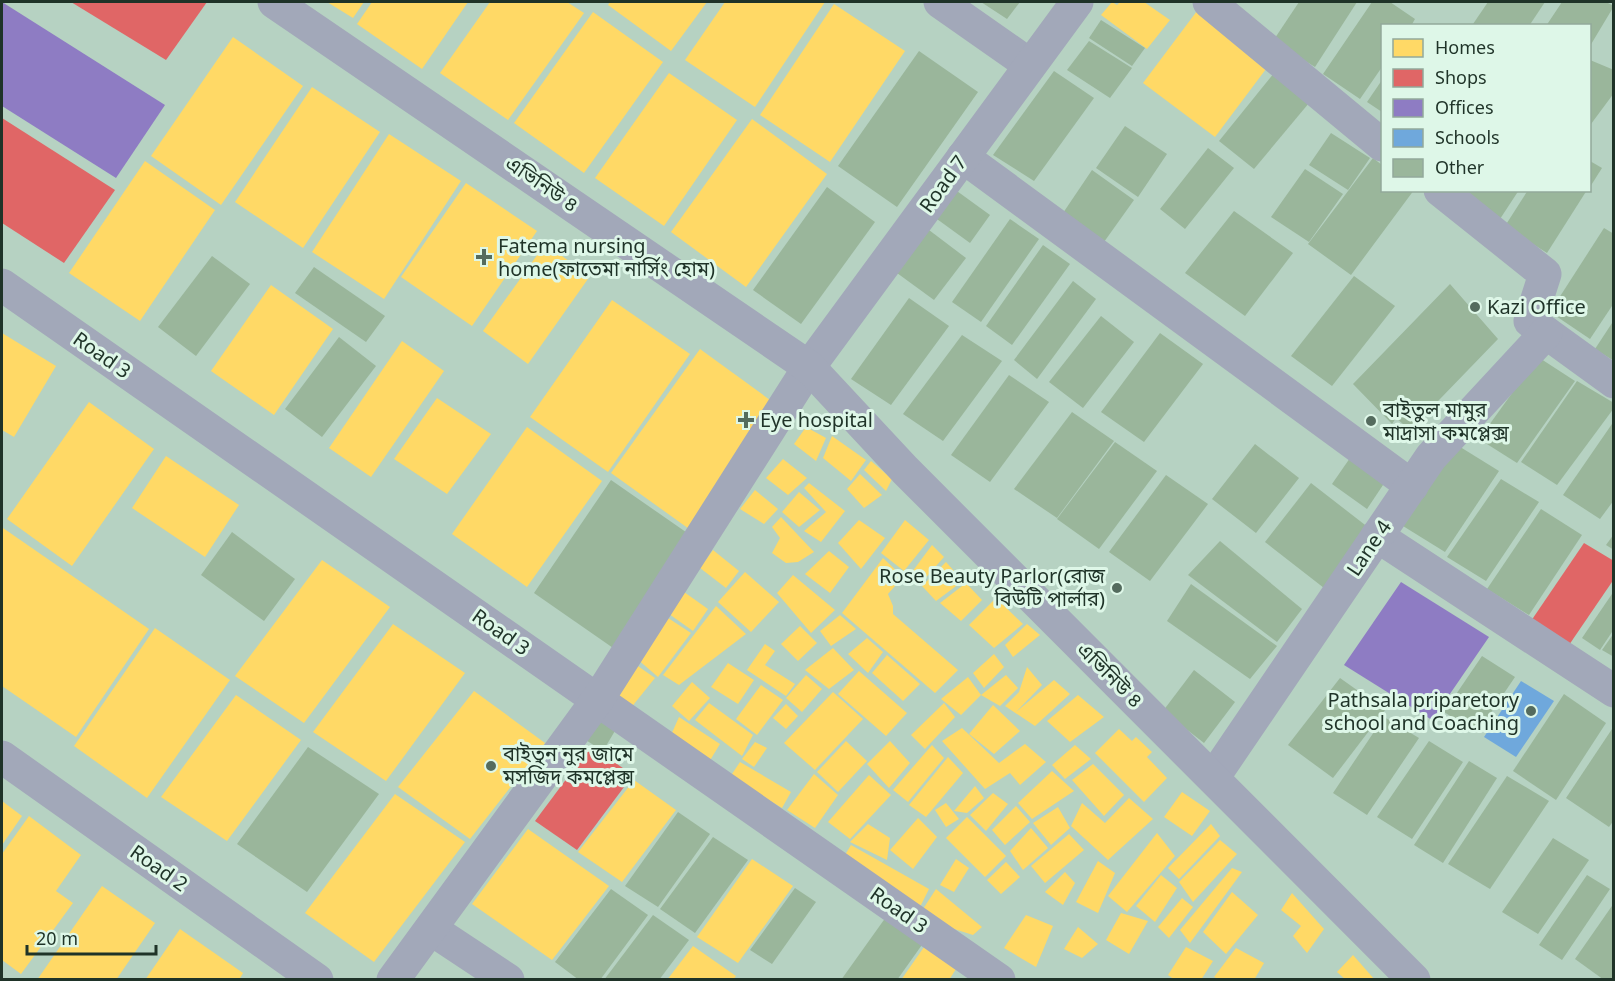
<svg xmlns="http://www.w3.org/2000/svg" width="1615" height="981" viewBox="0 0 1615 981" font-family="'Noto Sans','Noto Sans Bengali',sans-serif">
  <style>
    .homes { fill: #ffd966 }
    .shops { fill: #e06666 }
    .offices { fill: #8e7cc3 }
    .schools { fill: #6fa8dc }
    .building { fill: #9ab69b }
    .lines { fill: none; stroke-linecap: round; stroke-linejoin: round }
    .minor { stroke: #a2a8b9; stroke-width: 33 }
    .tertiary { stroke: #a2a8b9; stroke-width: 33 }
    .poi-dot { fill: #546b5e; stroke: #def7e8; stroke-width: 2 }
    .labels { text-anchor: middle; stroke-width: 6; stroke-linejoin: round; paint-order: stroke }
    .street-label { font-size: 20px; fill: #1f3328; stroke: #def7e8 }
    .poi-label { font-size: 20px; fill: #1f3328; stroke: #def7e8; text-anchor: start }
  </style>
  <rect width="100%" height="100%" fill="#b6d2c2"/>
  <!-- homes -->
  <g class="homes">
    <path d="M327,2H364L353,18Z"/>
    <path d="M372,2H468L422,69L357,24Z"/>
    <path d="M490,2H567L584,13L508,120L440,73Z"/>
    <path d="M610,2H707L671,51L608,5Z"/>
    <path d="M725,2H825L755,107L685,60Z"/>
    <path d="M1112,2L1117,5L1120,2H1144L1170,20L1147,49L1101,15Z"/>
    <path d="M834,4L905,51L830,162L760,115Z"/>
    <path d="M1197,11L1269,65L1215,137L1143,83Z"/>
    <path d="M593,12L663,62L584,173L514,123Z"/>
    <path d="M233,37L303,86L221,205L151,156Z"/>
    <path d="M669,73L737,120L664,226L595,178Z"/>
    <path d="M312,87L380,132L303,248L235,202Z"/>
    <path d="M752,119L827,174L746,287L671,232Z"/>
    <path d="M389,134L461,181L384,299L312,252Z"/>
    <path d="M145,161L215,210L140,321L69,273Z"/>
    <path d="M466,183L537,231L472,326L401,277Z"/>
    <path d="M545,244L590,276L528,364L483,331Z"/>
    <path d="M271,285L333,329L274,415L211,371Z"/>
    <path d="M612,300L690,354L608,472L530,417Z"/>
    <path d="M2,333L56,366L14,437L2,430Z"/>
    <path d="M402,341L444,371L371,477L329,448Z"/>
    <path d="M700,349L781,408L692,531L611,473Z"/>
    <path d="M437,398L491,434L447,494L394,459Z"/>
    <path d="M89,402L154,449L72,566L7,519Z"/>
    <path d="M527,427L602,481L527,587L452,534Z"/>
    <path d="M806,427L826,438L816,461L794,444Z"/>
    <path d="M832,436L866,460L851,481L823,458Z"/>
    <path d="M166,456L239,505L205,557L132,508Z"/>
    <path d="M783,459L807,478L788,495L766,478Z"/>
    <path d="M871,461L892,479L886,491L864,470Z"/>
    <path d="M860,474L882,495L864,508L847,489Z"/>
    <path d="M809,483L845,511L821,542L804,531L826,512L804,488Z"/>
    <path d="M755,490L778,509L764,524L740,509Z"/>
    <path d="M799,492L820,510L799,527L782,512Z"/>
    <path d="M781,517L814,552L798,562L786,563L772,553L780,538L772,527Z"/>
    <path d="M859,520L885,538L861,569L838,543Z"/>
    <path d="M905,520L929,540L904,571L881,553Z"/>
    <path d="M3,528L149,629L76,737L2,686Z"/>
    <path d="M932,545L944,557L922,582L912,572Z"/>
    <path d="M713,550L739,571L726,588L700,568Z"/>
    <path d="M829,551L849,567L830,593L805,574Z"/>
    <path d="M883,558L903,577L888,594L893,606V614L958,670L935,693L842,613Z"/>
    <path d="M322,560L390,607L304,723L235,676Z"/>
    <path d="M946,562L963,581L936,601L922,586Z"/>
    <path d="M745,572L779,602L751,632L718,602Z"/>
    <path d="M793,575L835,610L811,633L777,593Z"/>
    <path d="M966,583L982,600L961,621L940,603Z"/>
    <path d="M677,587L708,609L693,631L662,609Z"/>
    <path d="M996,598L1023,624L994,648L969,625Z"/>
    <path d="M716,606L746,634L679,685L663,675Z"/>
    <path d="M662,614L691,633L658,677L636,658Z"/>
    <path d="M840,615L856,629L831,646L820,631Z"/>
    <path d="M393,624L465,673L386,781L313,732Z"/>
    <path d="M1027,624L1040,635L1013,657L1005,645Z"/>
    <path d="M800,626L817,643L798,661L781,644Z"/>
    <path d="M155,628L230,680L147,798L74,746Z"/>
    <path d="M867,638L883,652L868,673L848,654Z"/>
    <path d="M765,644L775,651L765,665L795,684L786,696L747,670Z"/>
    <path d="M833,648L854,670L829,689L805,670Z"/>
    <path d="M994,654L1004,667L984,688L973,673Z"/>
    <path d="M887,655L920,684L903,701L872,673Z"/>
    <path d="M728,663L754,680L738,704L711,687Z"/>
    <path d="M635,664L655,678L630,709L610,693Z"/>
    <path d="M1027,667L1042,685L1016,712L1054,680L1070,694L1035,726L1005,706L1019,692Z"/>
    <path d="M859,671L907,713L886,736L838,694Z"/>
    <path d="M806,675L822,689L802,712L786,698Z"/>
    <path d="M1006,675L1018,688L1000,706L981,695L961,715L941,699L968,677L981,695Z"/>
    <path d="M692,682L710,698L689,721L672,706Z"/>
    <path d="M761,685L783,700L757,735L736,719Z"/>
    <path d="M474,691L545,743L470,839L398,787Z"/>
    <path d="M833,692L863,719L815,770L784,743Z"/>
    <path d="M236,695L301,740L227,841L161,797Z"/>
    <path d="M1078,695L1104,717L1070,742L1047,721Z"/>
    <path d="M709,703L753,735L742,756L695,720Z"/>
    <path d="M944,703L955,717L925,749L911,735Z"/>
    <path d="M786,704L798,716L786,729L773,718Z"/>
    <path d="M993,705L1020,731L994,754L969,734Z"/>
    <path d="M679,717L720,744L709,762L671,735Z"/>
    <path d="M962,728L999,763L1025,744L1046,762L1020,785L1010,773L985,789L942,741Z"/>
    <path d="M1119,729L1132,741L1136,737L1152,752L1147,757L1167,778L1144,802L1095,753Z"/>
    <path d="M846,741L867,761L838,792L817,772Z"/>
    <path d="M890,741L910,763L889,788L867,764Z"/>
    <path d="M755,742L767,748L754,767L742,759Z"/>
    <path d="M932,745L944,758L908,802L893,790Z"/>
    <path d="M1075,745L1091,759L1065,779L1052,765Z"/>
    <path d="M948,757L963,773L926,817L909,805Z"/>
    <path d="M740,762L791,792L782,808L730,777Z"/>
    <path d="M1093,764L1124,795L1104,816L1072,780Z"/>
    <path d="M1052,771L1074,791L1032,819L1018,803Z"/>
    <path d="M814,774L838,795L815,828L787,810Z"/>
    <path d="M869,775L891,795L850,839L828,822Z"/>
    <path d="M634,780L676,810L622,882L578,852Z"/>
    <path d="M975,786L984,798L967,813L954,811Z"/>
    <path d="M1182,792L1210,811L1192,836L1164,817Z"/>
    <path d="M993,793L1008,804L986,831L970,815Z"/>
    <path d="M395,794L465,842L374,962L305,913Z"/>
    <path d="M1129,798L1153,819L1108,860L1071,826L1082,803L1105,823Z"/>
    <path d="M2,801L22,816L2,845Z"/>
    <path d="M946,803L959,819L946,827L935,810Z"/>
    <path d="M1016,806L1030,822L1005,845L992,830Z"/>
    <path d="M1058,807L1070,828L1051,845L1033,823Z"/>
    <path d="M29,816L81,855L56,891L73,903L21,974L2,960V854Z"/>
    <path d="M967,817L1006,856L985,877L946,838Z"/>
    <path d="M918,818L937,837L913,869L890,850Z"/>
    <path d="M868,824L890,838L887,860L850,842Z"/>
    <path d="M1211,824L1220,836L1179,879L1168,868Z"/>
    <path d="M1031,828L1048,848L1023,870L1010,851Z"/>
    <path d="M528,829L609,886L552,960L472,904Z"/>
    <path d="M1157,833L1175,856L1127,912L1108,896Z"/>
    <path d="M1069,834L1084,850L1045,883L1031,866Z"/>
    <path d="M1220,840L1237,854L1193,902L1179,882Z"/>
    <path d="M851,845L929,889L919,909L845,855Z"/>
    <path d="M752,859L793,886L738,963L697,937Z"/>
    <path d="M956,859L969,868L954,892L940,885Z"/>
    <path d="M1098,861L1115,873L1098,913L1076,902Z"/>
    <path d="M1006,862L1020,877L1001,894L987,880Z"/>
    <path d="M1232,868L1242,872L1190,943L1180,930Z"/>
    <path d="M1065,872L1075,883L1063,905L1045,892Z"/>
    <path d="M1161,875L1177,888L1155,922L1136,906Z"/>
    <path d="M102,886L155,923L116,980H37Z"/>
    <path d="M936,889L982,927L973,935L951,928L923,909Z"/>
    <path d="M1232,892L1258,915L1226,954L1203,932Z"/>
    <path d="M1292,893L1324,929L1307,953L1293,936L1301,926L1281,910Z"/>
    <path d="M1182,898L1193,907L1169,938L1158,927Z"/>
    <path d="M1121,913L1148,921L1129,954L1106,940Z"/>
    <path d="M1026,915L1053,926L1036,967L1004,948Z"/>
    <path d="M1078,927L1098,944L1082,958L1064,949Z"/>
    <path d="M180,929L243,973L239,980H145Z"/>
    <path d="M693,946L736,976L733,980H667Z"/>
    <path d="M924,947L956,969L949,980H901Z"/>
    <path d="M1186,947L1213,961L1201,980H1175L1168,975Z"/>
    <path d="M1236,948L1264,963L1254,980H1221L1214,977Z"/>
    <path d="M1353,955L1375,980H1346L1337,972Z"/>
  </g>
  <!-- shops -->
  <g class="shops">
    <path d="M71,2H207L166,60Z"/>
    <path d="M2,118L115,190L64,263L2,223Z"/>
    <path d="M1584,543L1614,561V579L1569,645L1531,621Z"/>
    <path d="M591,746L633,775L577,850L535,821Z"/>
  </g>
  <!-- offices -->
  <g class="offices">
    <path d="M2,2L165,105L116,178L2,106Z"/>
    <path d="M1401,582L1489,637L1432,720L1344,665Z"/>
  </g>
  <!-- schools -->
  <path class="schools" d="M1521,681L1554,701L1516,757L1484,737Z"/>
  <!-- building -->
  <g class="building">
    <path d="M981,2H1020L1007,19Z"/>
    <path d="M1299,2H1357L1315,67L1273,41Z"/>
    <path d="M1372,2H1390L1415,19L1411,26H1382V67L1360,99L1323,74Z"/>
    <path d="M1488,2H1545L1529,26L1473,24Z"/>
    <path d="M1562,2H1606L1614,6L1590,46V26H1546Z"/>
    <path d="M1101,20L1145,48L1132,66L1089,38Z"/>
    <path d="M1089,41L1132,68L1110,98L1067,70Z"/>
    <path d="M919,51L978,92L897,207L838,166Z"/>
    <path d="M1590,60L1614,70V93L1591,124Z"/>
    <path d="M1278,68L1314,97L1254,169L1219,141Z"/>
    <path d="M1054,71L1094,98L1034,181L993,155Z"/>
    <path d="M1382,80V112L1367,102Z"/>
    <path d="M1125,126L1167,154L1138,197L1096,168Z"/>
    <path d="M1331,133L1370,158L1348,190L1309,165Z"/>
    <path d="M1208,148L1234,168L1185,229L1160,209Z"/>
    <path d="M1373,158L1382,165V190H1414L1351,275L1308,244Z"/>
    <path d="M1590,161L1602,168L1590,187Z"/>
    <path d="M1305,169L1343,194L1309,242L1271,217Z"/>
    <path d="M1092,170L1134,200L1104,242L1063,213Z"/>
    <path d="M950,186L990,215L970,243L930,214Z"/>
    <path d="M827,187L875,222L801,324L753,290Z"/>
    <path d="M1460,190H1519L1500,219Z"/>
    <path d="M1528,190H1587L1547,253L1505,226Z"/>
    <path d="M1234,211L1293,253L1245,316L1185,273Z"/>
    <path d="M1010,219L1039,239L981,322L952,302Z"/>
    <path d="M1604,228L1614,234V303L1590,339L1550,312Z"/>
    <path d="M929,230L966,258L934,300L897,273Z"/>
    <path d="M1043,245L1070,264L1012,345L986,326Z"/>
    <path d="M212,256L250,284L196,356L158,327Z"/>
    <path d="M314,267L385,316L366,342L295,293Z"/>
    <path d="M1354,276L1395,306L1332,386L1291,356Z"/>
    <path d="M1073,281L1096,299L1037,379L1014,360Z"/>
    <path d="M1450,284L1498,339L1410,430L1396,418L1392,424L1353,384Z"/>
    <path d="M909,298L949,326L891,405L851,379Z"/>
    <path d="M1101,316L1134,342L1083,408L1049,382Z"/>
    <path d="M1614,320V361L1595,349Z"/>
    <path d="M1160,333L1203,364L1144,442L1101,412Z"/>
    <path d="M962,335L1002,361L943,441L903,414Z"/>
    <path d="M339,337L376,366L322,437L285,409Z"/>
    <path d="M1538,357L1575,381L1517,463L1479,439Z"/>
    <path d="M1009,375L1049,402L990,482L951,455Z"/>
    <path d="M1577,381L1614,403V408L1557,485L1521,462Z"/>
    <path d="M1072,412L1114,441L1057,518L1014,489Z"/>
    <path d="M1614,421V500L1600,519L1563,495Z"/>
    <path d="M1115,442L1157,471L1099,549L1057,519Z"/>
    <path d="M1255,444L1299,478L1256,533L1212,499Z"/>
    <path d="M1457,445L1499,471L1445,552L1403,526Z"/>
    <path d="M1350,458L1385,482L1367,509L1332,484Z"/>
    <path d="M1166,475L1208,504L1150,581L1109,552Z"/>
    <path d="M1501,479L1539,502L1486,581L1447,557Z"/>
    <path d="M611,480L693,537L616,650L534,593Z"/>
    <path d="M1311,483L1369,528L1324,588L1265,542Z"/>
    <path d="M1541,509L1582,535L1529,615L1487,589Z"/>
    <path d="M232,532L295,579L264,621L201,575Z"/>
    <path d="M1614,534V550L1606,545Z"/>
    <path d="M1220,541L1302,609L1277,642L1188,575Z"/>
    <path d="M1191,584L1277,646L1250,679L1167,621Z"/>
    <path d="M1614,591V629L1600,650L1582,638Z"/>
    <path d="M1614,633V657L1602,650Z"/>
    <path d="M1482,656L1515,677L1477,733L1444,712Z"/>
    <path d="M1194,670L1235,702L1204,743L1163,711Z"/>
    <path d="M1340,678L1385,710L1333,778L1288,745Z"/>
    <path d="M1564,694L1606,723L1556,800L1513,771Z"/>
    <path d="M600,706L622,719L603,751L581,737Z"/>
    <path d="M1384,717L1419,738L1367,815L1333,793Z"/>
    <path d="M1614,726V820L1609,827L1566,798Z"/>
    <path d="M1429,741L1463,762L1412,839L1377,817Z"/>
    <path d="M308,747L379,794L307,892L237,844Z"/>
    <path d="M1469,761L1497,778L1443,863L1414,845Z"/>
    <path d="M1507,776L1549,801L1490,889L1448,864Z"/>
    <path d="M678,812L710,834L658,907L625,886Z"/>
    <path d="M713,837L748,860L695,933L660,909Z"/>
    <path d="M1553,838L1589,860L1538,934L1502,912Z"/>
    <path d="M1587,875L1610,889L1562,960L1539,945Z"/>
    <path d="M795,888L816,902L772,964L750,950Z"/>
    <path d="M611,889L648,915L600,980H579L555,962Z"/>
    <path d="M1614,903V980H1604L1575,959Z"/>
    <path d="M653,915L689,940L659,980H604Z"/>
    <path d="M886,917L924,942L897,980H841Z"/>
  </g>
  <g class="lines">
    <!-- minor -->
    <g class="minor">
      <path d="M940,2L1030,65"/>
      <path d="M1209,2L1382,145"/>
      <path d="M963,157L1412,486"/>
      <path d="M1440,190L1545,274L1530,321L1614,382"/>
      <path d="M2,285L999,980"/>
      <path d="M1377,536L1614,691"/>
      <path d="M2,757L317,980"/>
      <path d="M1213,778L1431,457L1546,333"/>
      <path d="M431,929L508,980"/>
      <path d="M393,980L598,699L809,367L1077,2"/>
    </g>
    <!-- tertiary -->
    <path class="tertiary" d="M274,2L809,367L905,470L1414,980"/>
  </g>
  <!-- markers -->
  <g class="poi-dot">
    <path d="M481 248h6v6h6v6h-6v6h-6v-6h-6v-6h6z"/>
    <circle cx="1475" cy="307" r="6"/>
    <path d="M743 411h6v6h6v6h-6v6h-6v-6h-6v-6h6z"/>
    <circle cx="1371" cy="421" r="6"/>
    <circle cx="1117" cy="588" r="6"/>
    <circle cx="1531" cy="711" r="6"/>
    <circle cx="491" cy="766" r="6"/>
  </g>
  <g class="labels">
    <!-- street labels -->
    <g class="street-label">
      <text transform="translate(542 184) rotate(34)" y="7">এভিনিউ ৪</text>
      <text transform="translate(943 184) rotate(-54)" y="7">Road 7</text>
      <text transform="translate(102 355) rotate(35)" y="7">Road 3</text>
      <text transform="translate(1369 548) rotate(-56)" y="7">Lane 4</text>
      <text transform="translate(501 632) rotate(35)" y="7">Road 3</text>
      <text transform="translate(1110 675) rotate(45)" y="7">এভিনিউ ৪</text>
      <text transform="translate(159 868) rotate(35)" y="7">Road 2</text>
      <text transform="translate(899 910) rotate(35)" y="7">Road 3</text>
    </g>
    <!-- poi labels -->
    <g class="poi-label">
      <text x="498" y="253">Fatema nursing<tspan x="498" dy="23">home(ফাতেমা নার্সিং হোম)</tspan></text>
      <text x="1487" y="314">Kazi Office</text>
      <text x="1383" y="417">বাইতুল মামুর<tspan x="1383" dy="23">মাদ্রাসা কমপ্লেক্স</tspan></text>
      <text x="760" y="427">Eye hospital</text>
      <text x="1105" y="583" text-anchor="end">Rose Beauty Parlor(রোজ<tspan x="1105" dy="23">বিউটি পার্লার)</tspan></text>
      <text x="1519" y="707" text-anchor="end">Pathsala priparetory<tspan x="1519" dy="23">school and Coaching</tspan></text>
      <text x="503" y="761">বাইতুন নুর জামে<tspan x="503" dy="23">মসজিদ কমপ্লেক্স</tspan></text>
    </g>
  </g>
  <!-- border -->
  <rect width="1615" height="981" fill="none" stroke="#1f3328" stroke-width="6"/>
  <!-- legend -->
  <rect x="1381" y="24" width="210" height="168" fill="#def7e8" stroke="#92a99b" stroke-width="1.5"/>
  <rect x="1393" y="39" width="30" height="18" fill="#ffd966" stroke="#92a99b" stroke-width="1.5"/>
  <text x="1435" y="54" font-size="18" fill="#1f3328">Homes</text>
  <rect x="1393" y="69" width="30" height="18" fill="#e06666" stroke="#92a99b" stroke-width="1.5"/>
  <text x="1435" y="84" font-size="18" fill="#1f3328">Shops</text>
  <rect x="1393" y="99" width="30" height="18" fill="#8e7cc3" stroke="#92a99b" stroke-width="1.5"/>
  <text x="1435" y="114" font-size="18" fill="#1f3328">Offices</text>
  <rect x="1393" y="129" width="30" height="18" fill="#6fa8dc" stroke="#92a99b" stroke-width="1.5"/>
  <text x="1435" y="144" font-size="18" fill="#1f3328">Schools</text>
  <rect x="1393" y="159" width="30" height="18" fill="#9ab69b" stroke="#92a99b" stroke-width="1.5"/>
  <text x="1435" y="174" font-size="18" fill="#1f3328">Other</text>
  <!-- scale -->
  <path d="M27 945v9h129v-9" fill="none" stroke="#1f3328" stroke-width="3"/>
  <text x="36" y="945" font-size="18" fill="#1f3328" stroke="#def7e8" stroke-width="4.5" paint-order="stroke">20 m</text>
</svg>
